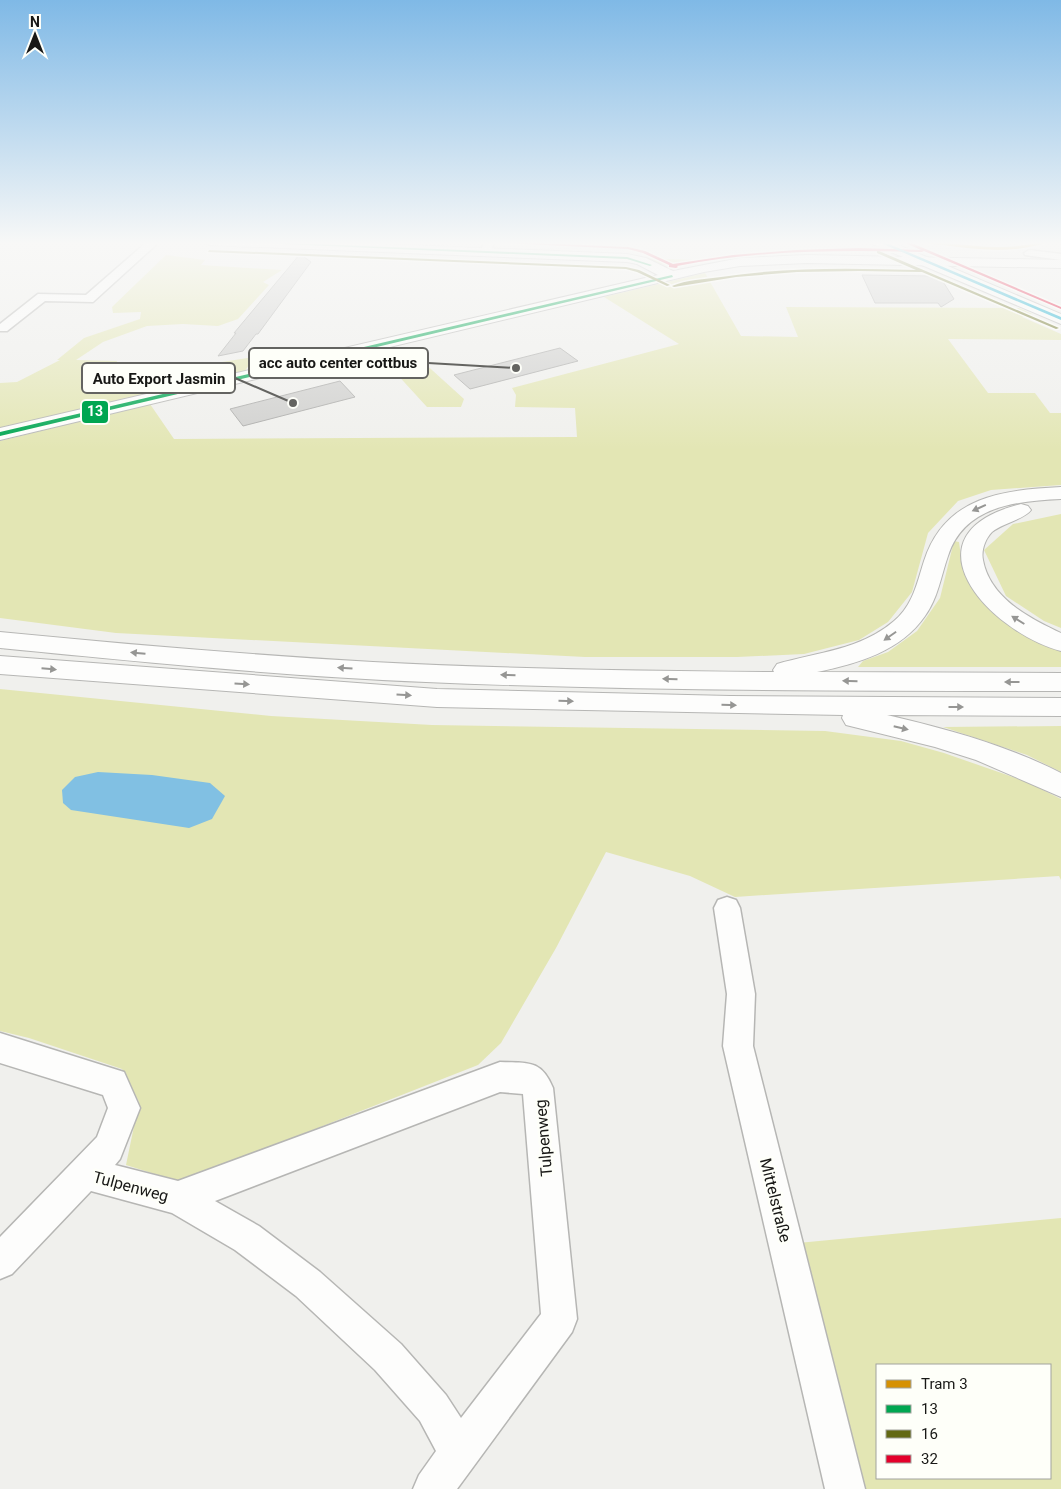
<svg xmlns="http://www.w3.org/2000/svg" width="1061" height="1489" viewBox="0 0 1061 1489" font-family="Roboto,sans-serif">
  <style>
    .green { fill: #e3e6b4; fill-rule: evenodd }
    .water { fill: #81c0e3 }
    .building { fill: #d0d0ce; stroke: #acacaa }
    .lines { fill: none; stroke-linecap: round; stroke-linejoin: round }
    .street-casing { stroke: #b6b6b4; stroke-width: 3 }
    .secondary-casing { stroke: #b6b6b4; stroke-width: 2 }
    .primary-casing { stroke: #b6b6b4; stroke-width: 2 }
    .highway-casing { stroke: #b6b6b4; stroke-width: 2 }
    .street { fill: #fdfdfc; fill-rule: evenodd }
    .secondary { fill: #fdfdfc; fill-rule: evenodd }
    .primary { fill: #fdfdfc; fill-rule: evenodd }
    .highway { fill: #fdfdfc; fill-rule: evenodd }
    .bus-1-casing { stroke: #fefff9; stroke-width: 3 }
    .bus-2-casing { stroke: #fefff9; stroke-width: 3 }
    .bus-3-casing { stroke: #fefff9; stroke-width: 3 }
    .bus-4-casing { stroke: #fefff9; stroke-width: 3 }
    .bus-1 { fill: #00a651; fill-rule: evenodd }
    .bus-2 { fill: #636913; fill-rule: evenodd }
    .bus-3 { fill: #e4002b; fill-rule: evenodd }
    .bus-4 { fill: #00a9ce; fill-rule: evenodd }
    .tram-1-casing { stroke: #fefff9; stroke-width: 3 }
    .tram-1 { fill: #d69103; fill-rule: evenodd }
    .oneway { fill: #969694 }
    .labels { text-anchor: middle; stroke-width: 5; stroke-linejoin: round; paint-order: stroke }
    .near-street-label { font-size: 16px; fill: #181816; stroke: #fefff9 }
    .leader { fill: none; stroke: #646461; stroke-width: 2 }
    .callout-dot { fill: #646461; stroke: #fefff9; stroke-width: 2 }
    .callout { fill: #fefff9; stroke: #646461; stroke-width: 2 }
    .callout-label { font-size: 15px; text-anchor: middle; font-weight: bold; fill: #181816 }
    .line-badge { stroke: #fefff9; stroke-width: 2 }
    .badge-label { font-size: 14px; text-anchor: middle; font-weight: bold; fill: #fff }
  </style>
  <rect width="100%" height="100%" fill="#f0f0ed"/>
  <!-- green -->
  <g class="green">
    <path d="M1013,241H1045L1016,249L992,248Z"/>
    <path d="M166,255L205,260L201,265L282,270L263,282L269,285L238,319L218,326L183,324L147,326L103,342L76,360L117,361L114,370L177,369L254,357L245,371L0,429V383L17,382L60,360H57L84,338L140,319L141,312L113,313L112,307Z"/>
    <path d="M638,258L699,260L700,262L673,267Z"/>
    <path d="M705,273L741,336L798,337L786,307L1019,308L1032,314L1022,317L1061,334V340L948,339L988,393H1035L1050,413H1061V485L991,490L958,501L928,533L912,592L888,622L859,640L804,654L737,657H585L116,633L0,618V441L150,404L174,439L577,437L575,408L515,407L516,395L512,388L679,344L604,297Z"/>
    <path d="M411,351L464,399L461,407H427L394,371L413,367L399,352Z"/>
    <path d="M1061,514V628L1044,621L1006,596L984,550L1013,524Z"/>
    <path d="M954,541L959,542C966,606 1008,626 1061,651V667H858L863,661L888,652L917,631L940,598Z"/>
    <path d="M0,689L271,716L432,725L825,731L901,741L944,753L1027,782L1061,799V880L1059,876L735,897L690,876L606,852L556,948L501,1043L478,1065L180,1182L126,1165L139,1102L122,1069L29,1038L0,1031Z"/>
    <path d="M1061,726V772L1027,755L943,727Z"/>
    <path d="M1061,1218V1489H858L798,1243ZM877,1365H1050V1478H877Z"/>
  </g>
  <!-- water -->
  <path class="water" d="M98,772L152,775L210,783L225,796L212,819L189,828L71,810L63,803L62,790L75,777Z"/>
  <!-- building -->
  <g class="building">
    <path d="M300,254L311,262L258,334H256L243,351L218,356L236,333H234Z"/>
    <path d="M862,275L931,276L942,280L954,299L941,307L938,303H875Z"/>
    <path d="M560,348L578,361L470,389L454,375Z"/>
    <path d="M340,381L355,397L243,426L230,409Z"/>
  </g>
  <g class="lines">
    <!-- street casing -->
    <g class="street-casing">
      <g id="street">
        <path d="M148,241H160L93,302L45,301L7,331H0V324L38,294L86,295Z"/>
        <path d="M485,241H495L489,254L485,255L480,252Z"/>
        <path d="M1029,250L1061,254V260L1025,255L1024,253Z"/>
        <path d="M727,897L736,900L740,908L755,994L753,1046L865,1489H825L723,1046L727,994L714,908L718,900Z"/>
        <path d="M0,1033L124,1072L140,1108L120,1159L115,1165L178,1181L500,1062C527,1063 541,1059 553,1088L577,1319L572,1332L457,1489H413L419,1475L436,1451L420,1421L375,1370L296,1296L235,1250L172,1213L91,1191L12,1274L0,1279V1237L97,1137L108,1108L103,1095L0,1063ZM500,1092L523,1094L541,1314L461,1418L446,1395L401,1344L320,1272L259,1226L215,1201Z"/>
      </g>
    </g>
    <!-- secondary casing -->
    <g class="secondary-casing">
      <path id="secondary" d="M203,241H311L627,254L646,258L673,271L740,258L807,255L1061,260V268L807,263L740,266L704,272L0,440V428L658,275L637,264L627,262L209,245Z"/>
    </g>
    <!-- primary casing -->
    <g class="primary-casing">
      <path id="primary" d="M871,241H889L1061,314V324L872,244Z"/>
    </g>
    <!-- highway casing -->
    <g class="highway-casing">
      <g id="highway">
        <path d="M1061,487V499C1016,501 964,506 948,556C941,576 938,598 925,616C901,651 857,664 817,672L1061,673V691C849,691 637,691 426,682C283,676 142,662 0,648V632C124,644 248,655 373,662C507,669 641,671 774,672L773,670L777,664C818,652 860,650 894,621C913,605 917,583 924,561C945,496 1003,490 1061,487Z"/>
        <path d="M1021,504L1028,506L1031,510C1025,519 1003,523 992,532C985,539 981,551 983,560C990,598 1029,618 1061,633V651C988,631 900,534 1021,504Z"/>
        <path d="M0,656L437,689L730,696L1061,698V716L887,715C947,729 1006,745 1061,773V797L976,760L935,747L846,725L842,718L843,715L437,707L0,674Z"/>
      </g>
    </g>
    <!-- street -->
    <use href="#street" class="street"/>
    <!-- secondary -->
    <use href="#secondary" class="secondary"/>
    <!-- primary -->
    <use href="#primary" class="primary"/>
    <!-- highway -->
    <use href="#highway" class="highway"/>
    <!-- bus-1 casing -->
    <g class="bus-1-casing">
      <g id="bus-1">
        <path d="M212,241H245L627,257L652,265L650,266L627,259Z"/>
        <path d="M672,275L673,277L0,436V432Z"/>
      </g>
    </g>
    <!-- bus-2 casing -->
    <g class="bus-2-casing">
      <g id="bus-2">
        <path d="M209,250L626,267L639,270L670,285L667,286L637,272L626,269L208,252Z"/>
        <path d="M877,251H879L1059,328L1056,329L922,272L859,271L797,272L736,277L674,287L672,286C686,280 705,279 721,277C786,267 851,268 916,270L877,253Z"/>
      </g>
    </g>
    <!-- bus-3 casing -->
    <g class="bus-3-casing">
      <path id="bus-3" d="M458,241H491L628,247L645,251L673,264L733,255L796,250L859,248L921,250L901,241H907L1061,307V309L924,251L922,252C839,250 758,250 677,266L678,267L676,268L669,267V265L643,253L628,249Z"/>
    </g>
    <!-- bus-4 casing -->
    <g class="bus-4-casing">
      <path id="bus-4" d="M876,241H882L1061,317V320Z"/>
    </g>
    <!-- bus-1 -->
    <use href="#bus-1" class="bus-1"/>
    <!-- bus-2 -->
    <use href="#bus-2" class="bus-2"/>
    <!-- bus-3 -->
    <use href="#bus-3" class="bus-3"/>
    <!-- bus-4 -->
    <use href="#bus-4" class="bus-4"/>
    <!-- tram-1 casing -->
    <g class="tram-1-casing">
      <path id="tram-1" d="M916,241C943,241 970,247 997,247C1009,247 1020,246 1032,244C1038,243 1044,241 1051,241C1017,254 978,250 943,245C934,244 925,244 916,241Z"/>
    </g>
    <!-- tram-1 -->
    <use href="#tram-1" class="tram-1"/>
  </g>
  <!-- one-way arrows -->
  <defs><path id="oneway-solid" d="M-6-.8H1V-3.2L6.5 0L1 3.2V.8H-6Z" transform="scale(1.25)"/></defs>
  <g class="oneway">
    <use href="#oneway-solid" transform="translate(979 508) rotate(156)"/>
    <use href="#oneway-solid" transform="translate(1018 620) rotate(-148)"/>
    <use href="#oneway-solid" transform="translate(890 636) rotate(145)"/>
    <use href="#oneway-solid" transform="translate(138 653) rotate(-175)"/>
    <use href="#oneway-solid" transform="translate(345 668) rotate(-176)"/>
    <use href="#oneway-solid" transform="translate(49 669) rotate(5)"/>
    <use href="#oneway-solid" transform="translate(508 675) rotate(-178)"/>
    <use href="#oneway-solid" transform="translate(670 679) rotate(-179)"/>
    <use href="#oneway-solid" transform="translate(850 681) rotate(-179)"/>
    <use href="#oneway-solid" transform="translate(1012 682) rotate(-180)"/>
    <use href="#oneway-solid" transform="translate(242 684) rotate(4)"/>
    <use href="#oneway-solid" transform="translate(404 695) rotate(4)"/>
    <use href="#oneway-solid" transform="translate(566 701) rotate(1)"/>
    <use href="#oneway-solid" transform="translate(729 705) rotate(1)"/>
    <use href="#oneway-solid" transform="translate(956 707)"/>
    <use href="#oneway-solid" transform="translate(901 728) rotate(13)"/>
  </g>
  <!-- sky -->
  <linearGradient id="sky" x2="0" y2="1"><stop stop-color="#7fb9e6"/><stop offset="0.54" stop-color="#f8f8f7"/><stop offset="1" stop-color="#f8f8f7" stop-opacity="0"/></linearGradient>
  <rect width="1061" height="450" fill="url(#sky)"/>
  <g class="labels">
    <!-- near-street labels -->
    <g class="near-street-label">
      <text transform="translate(543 1138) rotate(-95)" y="6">Tulpenweg</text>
      <text transform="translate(131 1186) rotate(15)" y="6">Tulpenweg</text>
      <text transform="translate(776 1200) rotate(76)" y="6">Mittelstraße</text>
    </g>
  </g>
  <!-- callouts -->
  <path class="leader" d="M516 368L428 363M293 403L235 378"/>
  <g class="callout-dot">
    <circle cx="516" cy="368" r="5"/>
    <circle cx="293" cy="403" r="5"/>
  </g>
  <g class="callout">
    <rect x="249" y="348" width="179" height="30" rx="5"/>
    <rect x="82" y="363" width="153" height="30" rx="5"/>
  </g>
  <g class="callout-label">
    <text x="338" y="368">acc auto center cottbus</text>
    <text x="159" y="384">Auto Export Jasmin</text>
  </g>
  <rect class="line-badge" x="81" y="400" width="28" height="24" rx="5" fill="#00a651"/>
  <g class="badge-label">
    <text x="95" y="416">13</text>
  </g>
  <!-- legend -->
  <rect x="876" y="1364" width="175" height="115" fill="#fefff9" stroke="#a2a39e"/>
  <rect x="886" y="1380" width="25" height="8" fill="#d69103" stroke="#a2a39e"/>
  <text x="921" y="1389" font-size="15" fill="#181816">Tram 3</text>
  <rect x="886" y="1405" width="25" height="8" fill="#00a651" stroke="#a2a39e"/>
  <text x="921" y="1414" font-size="15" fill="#181816">13</text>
  <rect x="886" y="1430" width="25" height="8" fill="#636913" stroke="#a2a39e"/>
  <text x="921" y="1439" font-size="15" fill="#181816">16</text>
  <rect x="886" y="1455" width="25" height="8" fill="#e4002b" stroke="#a2a39e"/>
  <text x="921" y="1464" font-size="15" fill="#181816">32</text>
  <!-- north arrow -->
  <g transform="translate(35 35)" stroke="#fefff9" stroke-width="4" paint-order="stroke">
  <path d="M0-4L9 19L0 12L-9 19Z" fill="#181816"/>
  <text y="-8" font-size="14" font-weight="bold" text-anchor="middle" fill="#181816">N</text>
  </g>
</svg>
